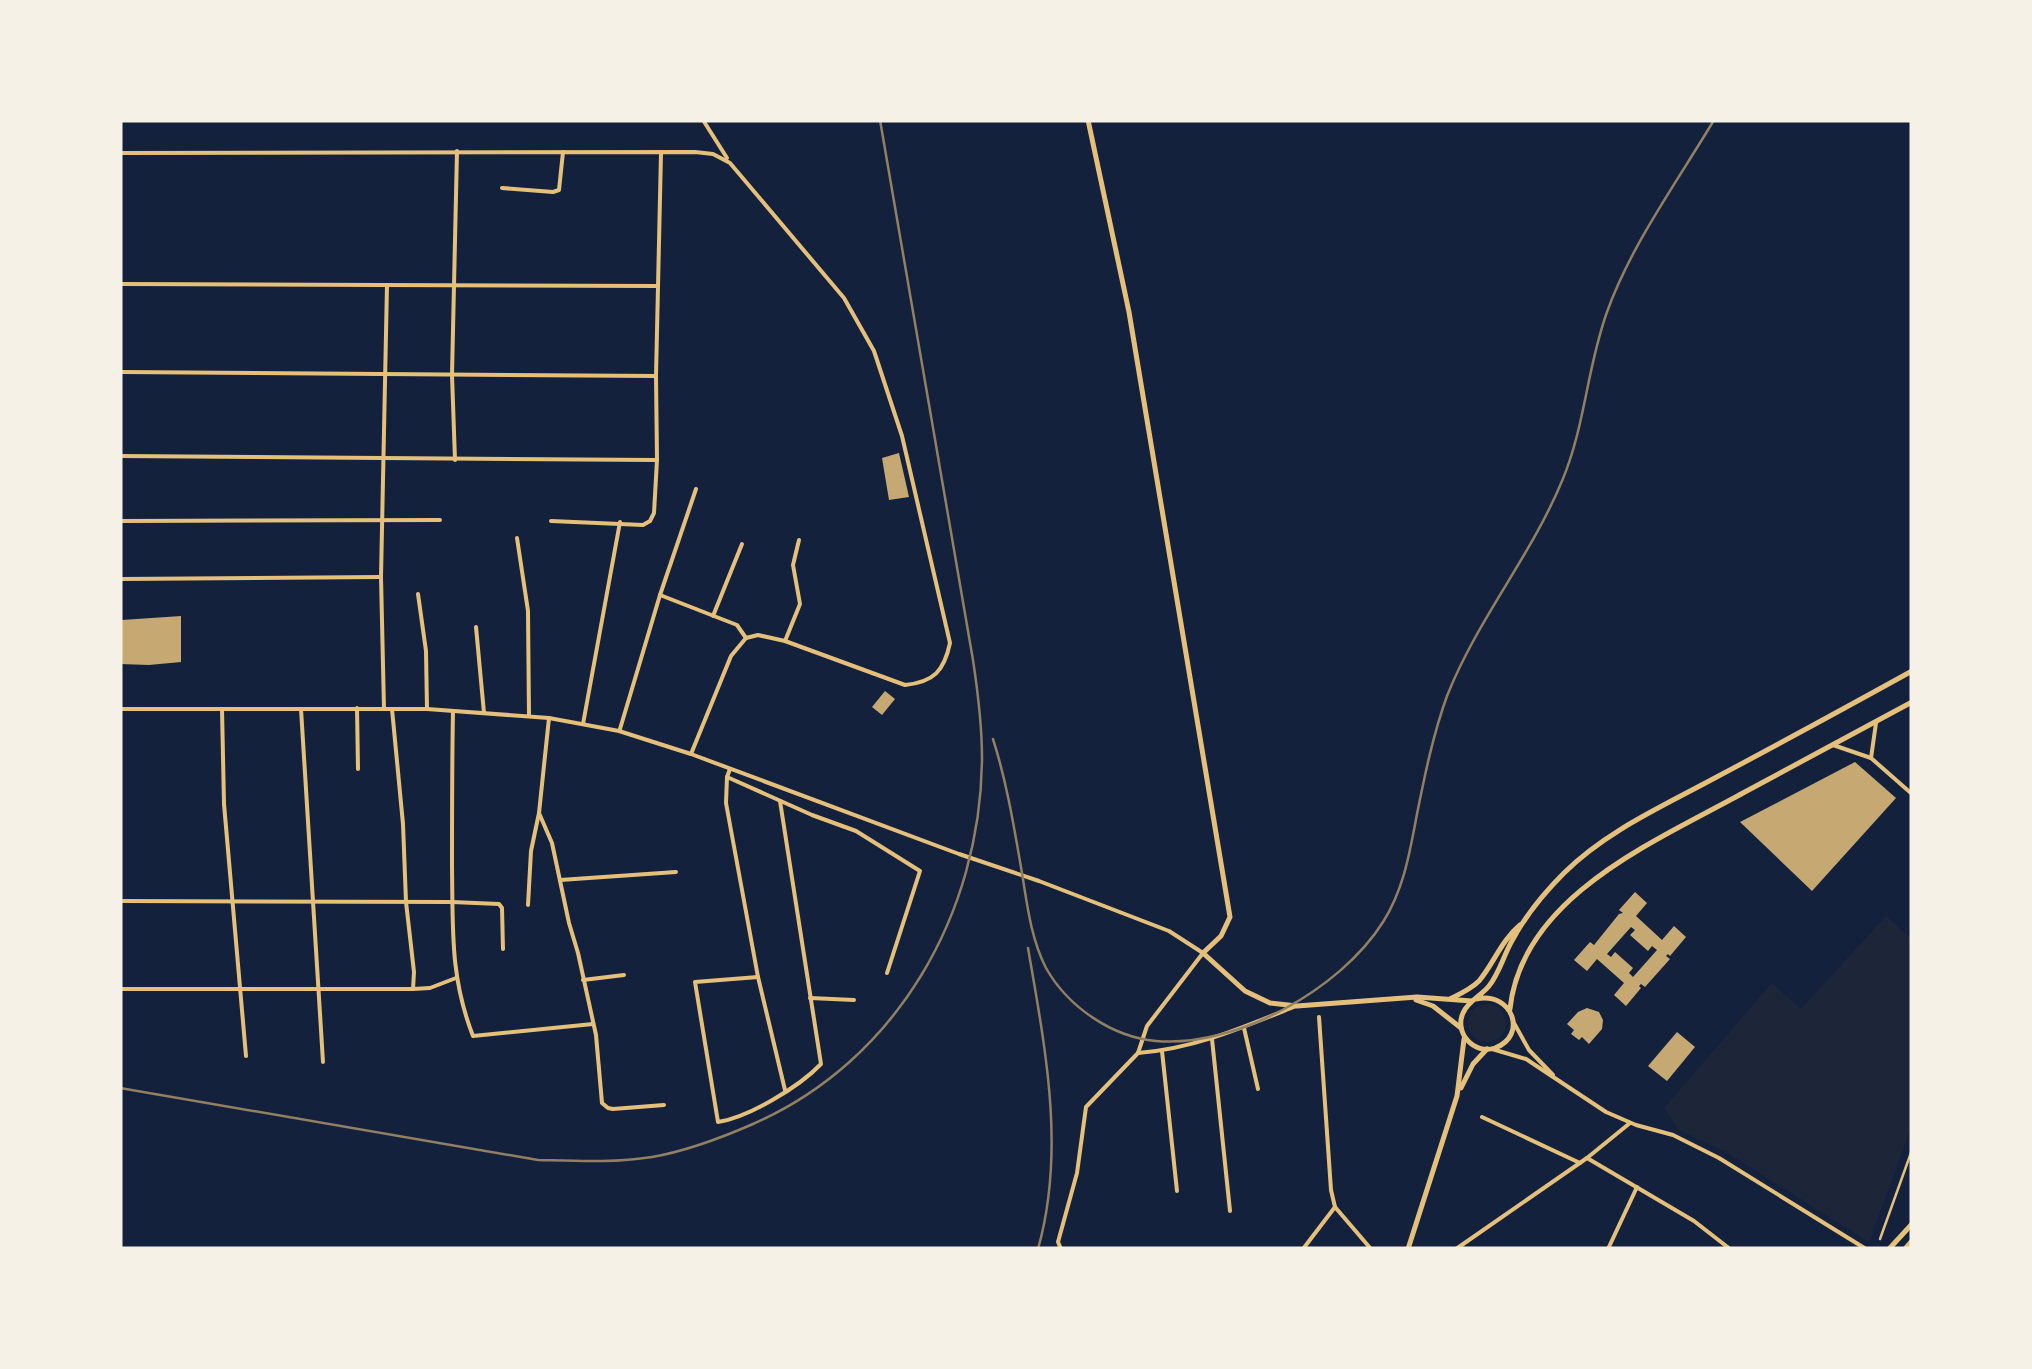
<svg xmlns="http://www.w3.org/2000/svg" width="2032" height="1369" viewBox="0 0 2032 1369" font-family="'DM Sans',sans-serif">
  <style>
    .green { fill: #1d2539 }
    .building { fill: #c6a872; fill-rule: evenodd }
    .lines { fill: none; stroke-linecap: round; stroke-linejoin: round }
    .pedestrian { stroke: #e5c07b; stroke-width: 2.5 }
    .minor { stroke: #e5c07b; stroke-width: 4 }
    .tertiary { stroke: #e5c07b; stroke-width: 5 }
    .rail { stroke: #918062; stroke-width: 2.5 }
  </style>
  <rect width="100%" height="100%" fill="#14213d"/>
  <!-- green -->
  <g class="green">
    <path d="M1886,916L1912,939V1125L1869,1242L1726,1152L1679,1130L1664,1108L1772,983L1801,1009Z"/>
    <circle cx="1487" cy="1023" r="19"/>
  </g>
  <!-- building -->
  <g class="building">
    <path d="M899,453L909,497L889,500L882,458Z"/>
    <path d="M181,616V662L149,665L120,664L122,620Z"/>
    <path d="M885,691L895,699L882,715L872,707Z"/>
    <path d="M1855,762L1896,798L1812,891L1740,822Z"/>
    <path d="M1635,892L1647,903L1636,916L1662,940L1674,926L1686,937L1670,956L1668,954L1666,956L1670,959L1645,987L1641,984L1639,986L1641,988L1626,1006L1614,995L1624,983L1597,959L1587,971L1574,960L1590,942L1594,945L1619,914L1623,913L1619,910ZM1631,927L1635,930L1630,935L1648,951L1652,946L1657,950L1633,977L1629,973L1633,968L1615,952L1611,957L1607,954Z"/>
    <path d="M1587,1008L1599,1012L1603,1020L1602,1029L1589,1044L1582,1037L1579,1040L1571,1034L1574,1030L1567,1024L1578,1012Z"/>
    <path d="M1677,1032L1695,1047L1667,1081L1648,1066Z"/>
  </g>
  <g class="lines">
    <!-- pedestrian -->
    <path class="pedestrian" d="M1880,1239L1912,1150"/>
    <!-- minor -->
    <g class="minor">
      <path d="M703,120L727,158"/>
      <path d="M120,153L695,152L713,154L730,163L844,298L874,351L902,436L950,643C944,671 934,682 905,685L785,641L758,635L746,638L731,656L691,754"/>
      <path d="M502,188L553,192L559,190L563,152"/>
      <path d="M120,284L658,286"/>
      <path d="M120,372L656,376"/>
      <path d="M120,456L657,460"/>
      <path d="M455,460L452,375L457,151"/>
      <path d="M696,489L660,595L737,625L746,638"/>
      <path d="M120,521L440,520"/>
      <path d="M551,521L643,525L650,521L654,513L657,460L656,376L661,153"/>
      <path d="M517,538L528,611L529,716"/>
      <path d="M120,579L381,577"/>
      <path d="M418,594L426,651L427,709"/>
      <path d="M713,616L742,544"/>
      <path d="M476,627L484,713"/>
      <path d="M785,641L800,604L793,565L799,540"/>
      <path d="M357,708L358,769"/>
      <path d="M120,709H427L549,718L619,731L691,754L959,854L1039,881L1169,931L1203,953L1147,1026L1138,1053L1086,1107L1077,1173L1058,1242L1061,1249"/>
      <path d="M222,709L224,804L246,1056"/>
      <path d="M301,709L323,1062"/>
      <path d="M384,709L381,577L387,285"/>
      <path d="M453,711C452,763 452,815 452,867C453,929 450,977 473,1036L593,1024"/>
      <path d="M583,724L620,522"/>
      <path d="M620,729L660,595"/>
      <path d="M1833,745L1871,758L1912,794"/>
      <path d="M1871,758L1876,723"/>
      <path d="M730,769L727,777L726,803L758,977L785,1090"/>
      <path d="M727,777L812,815L856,831L920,871L887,973"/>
      <path d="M539,813L552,843L569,923L578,953L596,1035L602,1103L608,1108L613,1109L664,1105"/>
      <path d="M560,880L676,872"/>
      <path d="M120,901L452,902L499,904L502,908L503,949"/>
      <path d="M528,905L531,851L539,813L549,718"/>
      <path d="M758,977L695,982L718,1122C749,1117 799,1087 821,1064L780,801"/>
      <path d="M583,980L624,975"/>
      <path d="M120,989H413L414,972L406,902L403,824L392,709"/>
      <path d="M413,989L430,988L456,978"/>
      <path d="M810,998L854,1000"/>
      <path d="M1319,1017L1331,1190L1335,1207L1371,1249"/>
      <path d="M1514,1023L1529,1050L1553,1075"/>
      <path d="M1244,1028L1258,1089"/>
      <path d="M1212,1039L1230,1211"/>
      <path d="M1492,1049L1526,1059L1606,1112L1636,1125L1673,1135L1719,1158L1866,1249"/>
      <path d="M1162,1051L1177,1191"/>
      <path d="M1138,1053C1194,1049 1244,1027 1296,1006"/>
      <path d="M1482,1117L1580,1163"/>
      <path d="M1587,1158L1694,1221L1730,1249"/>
      <path d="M1303,1249L1335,1207"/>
      <path d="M1456,1249L1587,1158L1630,1123"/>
      <path d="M1608,1249L1637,1187"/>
    </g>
    <!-- tertiary -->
    <g class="tertiary">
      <path d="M1088,120L1129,312L1230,917L1221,936L1203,953L1245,991L1270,1003L1297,1006L1417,997L1472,1001"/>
      <path d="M1450,999C1460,994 1471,989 1479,981C1494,963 1501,941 1520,925"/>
      <path d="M1476,999C1513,991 1528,1036 1495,1048C1474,1055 1454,1033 1463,1013C1468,1001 1481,996 1489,986C1500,972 1504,954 1513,939C1526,915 1545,892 1564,873C1605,832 1661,807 1711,780C1779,744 1845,708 1912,671"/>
      <path d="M1416,1000L1433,1006L1461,1028"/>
      <path d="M1510,1009C1522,896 1656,841 1743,793C1799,763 1856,732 1912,702"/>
      <path d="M1461,1088L1473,1064L1487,1049"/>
      <path d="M1408,1249L1457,1096L1464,1039"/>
      <path d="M1889,1249L1912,1224"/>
      <path d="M1905,1249L1912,1241"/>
    </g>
    <!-- rail -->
    <g class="rail">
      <path d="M993,739C1007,783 1014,827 1022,873C1027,904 1031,939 1046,968C1068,1007 1112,1037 1156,1041C1236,1048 1341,989 1383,922C1404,889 1410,851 1417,814C1425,774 1433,735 1447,696C1477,620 1531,556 1562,481C1585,427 1587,367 1607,312C1631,245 1677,182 1714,120"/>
      <path d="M1028,948C1045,1047 1066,1150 1038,1249"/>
      <path d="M120,1088L538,1160C576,1161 615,1163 652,1157C687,1151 721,1138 753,1124C897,1061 981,913 982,758C982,725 978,693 973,660L880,120"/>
    </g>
  </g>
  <!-- border -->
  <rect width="2032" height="1369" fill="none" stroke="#f6f1e7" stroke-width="245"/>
</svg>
